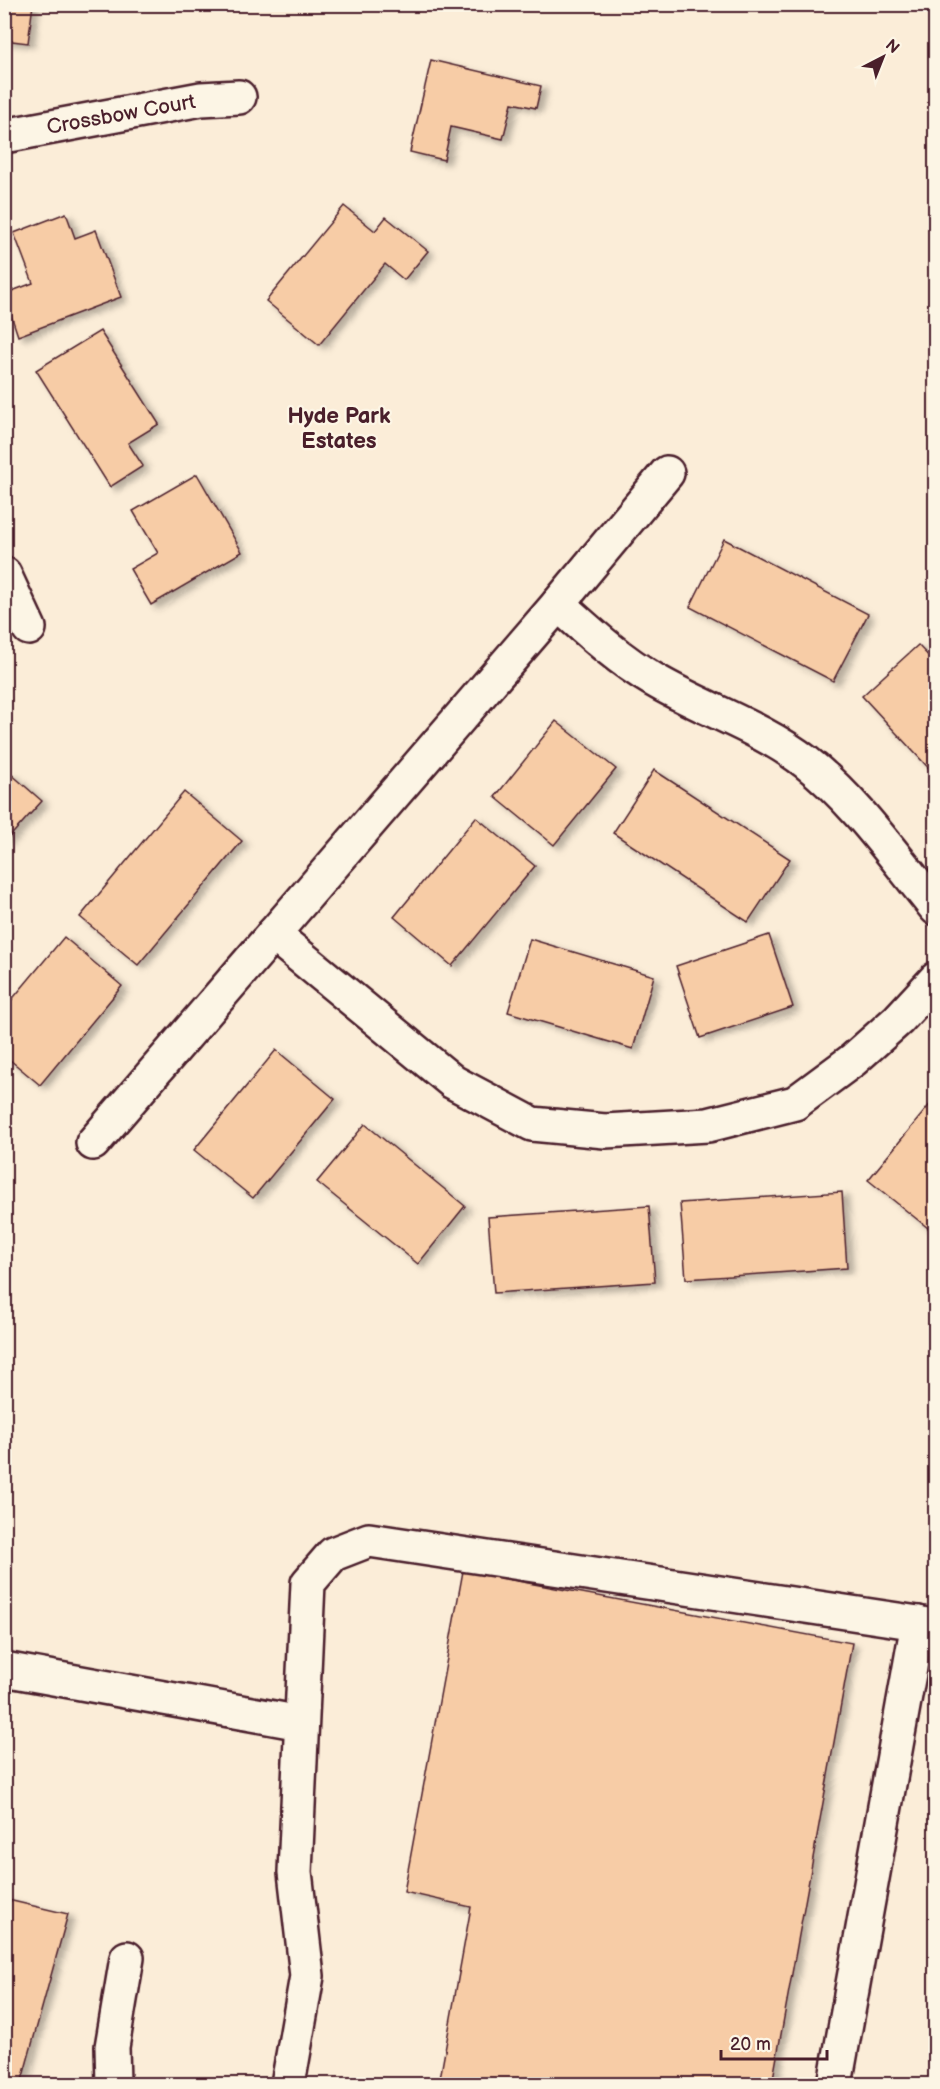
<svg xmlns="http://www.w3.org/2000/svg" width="940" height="2089" viewBox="0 0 940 2089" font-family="'Balsamiq Sans',sans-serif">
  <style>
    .building { fill: #f7cca6; stroke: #4a1f2b; stroke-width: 1.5; filter: url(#shadow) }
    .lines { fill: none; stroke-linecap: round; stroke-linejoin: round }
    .minor-casing { stroke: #4a1f2b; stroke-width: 38 }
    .minor { stroke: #fcf5e5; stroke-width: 33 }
    .labels { text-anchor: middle; stroke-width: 4.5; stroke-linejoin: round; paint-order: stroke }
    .street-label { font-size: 21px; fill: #4a1f2b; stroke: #fcf5e5 }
    .neighbourhood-label { font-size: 22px; font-weight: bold; fill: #4a1f2b; stroke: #fcf5e5 }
  </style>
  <defs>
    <filter id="shadow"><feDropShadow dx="6" dy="4" stdDeviation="3" flood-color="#0004"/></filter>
  </defs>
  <rect width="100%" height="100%" fill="#fbedd8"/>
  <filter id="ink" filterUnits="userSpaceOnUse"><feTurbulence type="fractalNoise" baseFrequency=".0167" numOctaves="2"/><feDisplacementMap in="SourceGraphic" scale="12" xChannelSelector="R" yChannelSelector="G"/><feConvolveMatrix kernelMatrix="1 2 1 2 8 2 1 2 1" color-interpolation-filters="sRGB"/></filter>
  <g filter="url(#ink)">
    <!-- building -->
    <g class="building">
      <path d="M4,4H33L28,43L4,40Z"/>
      <path d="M431,60L541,86L536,108L512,103L503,139L451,127L444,160L410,152Z"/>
      <path d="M344,206L375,231L386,217L428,251L404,280L385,264L319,345L266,301Z"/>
      <path d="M66,213L75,238L96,230L121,297L18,336L4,294L33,283L14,233Z"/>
      <path d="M100,331L159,424L128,443L143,466L110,487L36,370Z"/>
      <path d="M197,474L242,552L151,605L130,569L158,553L133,511Z"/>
      <path d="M724,539L868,614L833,681L690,607Z"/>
      <path d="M918,645L936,664V776L862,696Z"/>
      <path d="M556,721L616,769L554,845L495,797Z"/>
      <path d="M654,770L790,859L748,922L613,833Z"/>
      <path d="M10,773L42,801L4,843V779Z"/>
      <path d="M184,792L242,841L138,965L80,917Z"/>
      <path d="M476,817L535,866L452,966L394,917Z"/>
      <path d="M769,935L793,1007L700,1038L676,966Z"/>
      <path d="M64,937L122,986L40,1085L4,1055V1009Z"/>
      <path d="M530,939L654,976L633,1049L508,1012Z"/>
      <path d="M276,1050L335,1099L253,1198L194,1150Z"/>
      <path d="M936,1097V1218L928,1228L868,1180Z"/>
      <path d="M365,1124L465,1206L418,1264L317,1182Z"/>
      <path d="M842,1192L847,1268L686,1279L680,1203Z"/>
      <path d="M649,1206L655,1282L494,1293L488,1217Z"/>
      <path d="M463,1571L852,1643L772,2084H439L471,1907L404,1892Z"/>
      <path d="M4,1899L68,1914L21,2084H4Z"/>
    </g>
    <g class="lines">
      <!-- minor casing -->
      <g class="minor-casing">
        <g id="minor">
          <path d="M4,136L201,99L239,97"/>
          <path d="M4,574L29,628"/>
          <path d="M558,604L667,473"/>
          <path d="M273,934L453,1082L532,1124L605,1131L708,1125L795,1103L853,1060L898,1020L936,979"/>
          <path d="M93,1143L558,604C588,631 618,659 654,680C703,709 761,727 806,762C857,802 895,858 936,908"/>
          <path d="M4,1669L301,1723"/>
          <path d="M113,2084L112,2047L127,1958"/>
          <path d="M288,2084L307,1976L295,1872L308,1583L333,1554L369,1540L918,1623"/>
          <path d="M835,2084L918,1623L936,1627"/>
        </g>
      </g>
      <!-- minor -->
      <use href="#minor" class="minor"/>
    </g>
  </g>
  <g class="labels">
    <!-- street labels -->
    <g class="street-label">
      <text transform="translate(121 114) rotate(-10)" y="7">Crossbow Court</text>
    </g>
    <!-- neighbourhood labels -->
    <g class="neighbourhood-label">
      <text x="339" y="423">Hyde Park<tspan x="339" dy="25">Estates</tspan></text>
    </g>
  </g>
  <!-- margin -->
  <rect width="940" height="2089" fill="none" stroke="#fcf5e5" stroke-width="24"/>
  <rect x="12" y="12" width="916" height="2065" fill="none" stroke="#4a1f2b" stroke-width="2" filter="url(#ink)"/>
  <!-- north arrow -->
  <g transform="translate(883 57) rotate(42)" stroke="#fcf5e5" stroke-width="4.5" paint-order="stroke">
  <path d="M0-4.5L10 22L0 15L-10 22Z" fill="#4a1f2b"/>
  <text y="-9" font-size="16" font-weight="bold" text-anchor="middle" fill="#4a1f2b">N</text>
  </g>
  <!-- scale -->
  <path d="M721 2050v9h106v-9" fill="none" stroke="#4a1f2b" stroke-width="3"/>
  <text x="730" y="2050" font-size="18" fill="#4a1f2b" stroke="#fcf5e5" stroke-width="4.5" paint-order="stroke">20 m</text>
</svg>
